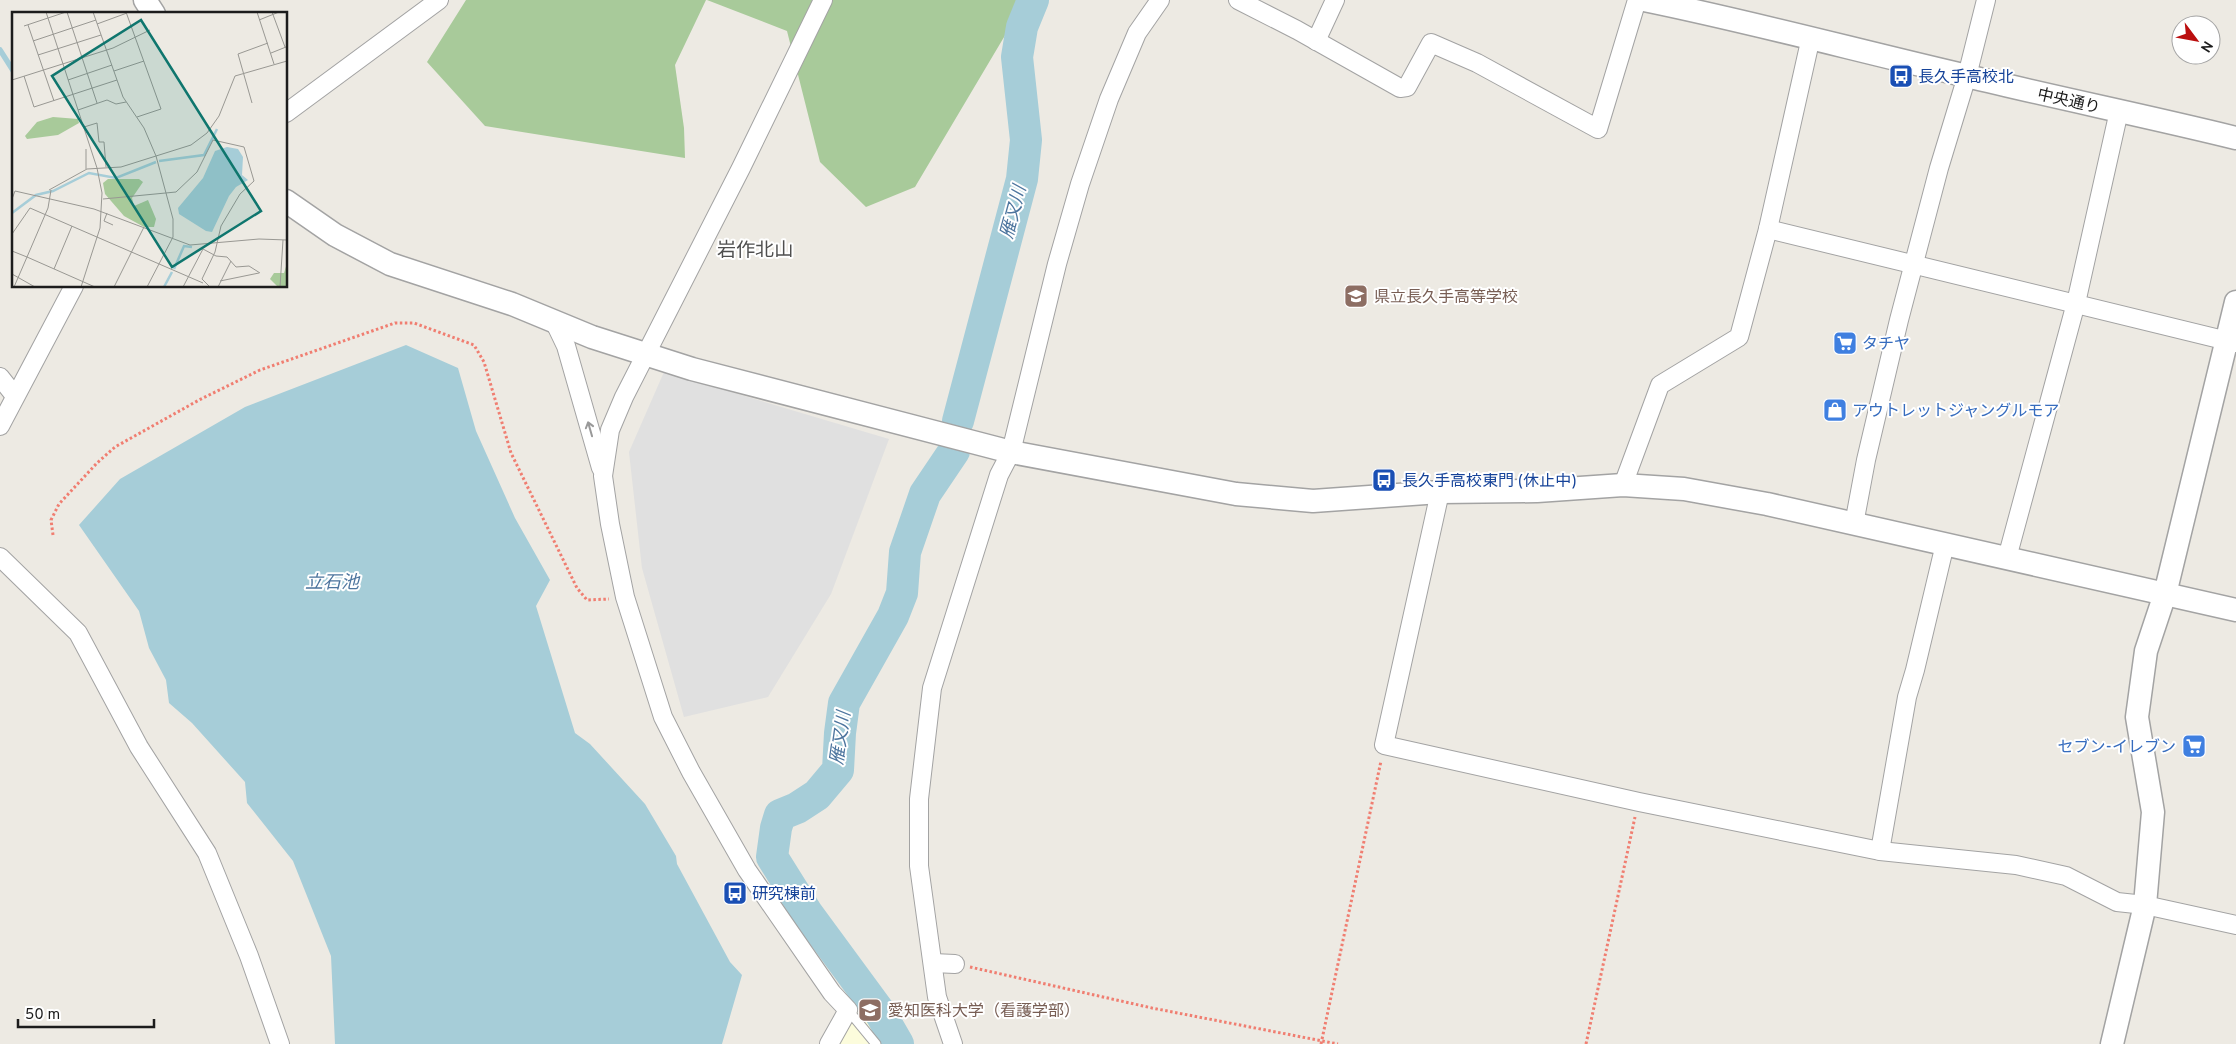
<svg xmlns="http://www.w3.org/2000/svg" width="2236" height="1044" viewBox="0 0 2236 1044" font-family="Overpass,'Noto Sans JP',sans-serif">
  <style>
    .education { fill: #fcfcdc }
    .forest { fill: #a8ca9a }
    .parking { fill: #e0e0e0 }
    .water { fill: #a6cdd8 }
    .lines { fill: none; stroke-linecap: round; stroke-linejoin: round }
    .stream { stroke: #a6cdd8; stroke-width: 5.5 }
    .river { stroke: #a6cdd8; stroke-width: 32 }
    .service-casing { stroke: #a3a3a3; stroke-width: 11 }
    .minor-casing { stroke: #a3a3a3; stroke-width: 20 }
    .tertiary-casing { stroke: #a3a3a3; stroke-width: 25 }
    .path { stroke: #f07e71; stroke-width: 3; stroke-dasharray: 2.5 2.5; stroke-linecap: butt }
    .service { stroke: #fff; stroke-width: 9 }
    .minor { stroke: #fff; stroke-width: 18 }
    .tertiary { stroke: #fff; stroke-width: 22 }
    .oneway { stroke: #999 }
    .labels { text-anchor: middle; stroke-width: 4; stroke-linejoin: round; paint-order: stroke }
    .transit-label { font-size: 16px; fill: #164399; stroke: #fff; text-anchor: start }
    .street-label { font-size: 16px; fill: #1c1c1c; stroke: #fff }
    .education-label { font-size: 16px; fill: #785e54; stroke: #fff; text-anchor: start }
    .shop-label { font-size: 16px; fill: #366cbe; stroke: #fff; text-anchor: start }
    .water-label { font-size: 18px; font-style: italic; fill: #4d759e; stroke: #fff }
    .quarter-label { font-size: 19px; fill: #4f4f4f; stroke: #fff }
    .inset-river { fill: none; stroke: #a6cdd8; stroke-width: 2.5 }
    .inset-road { fill: none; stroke: #999893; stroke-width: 1 }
    .view { fill: #0f766e; fill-opacity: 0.15; stroke: #0f766e; stroke-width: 2.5 }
    .inset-edge { fill: none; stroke: #1c1c1c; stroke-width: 2.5 }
  </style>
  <rect width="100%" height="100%" fill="#edeae3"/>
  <!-- education -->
  <path class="education" d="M870,976L906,1044H835Z"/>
  <!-- forest -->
  <g class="forest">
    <path d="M466,0H706L675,65L684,128L685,158L485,126L427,62Z"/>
    <path d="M707,0H1026L915,187L866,207L820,162L787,31Z"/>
  </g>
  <!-- parking -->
  <path class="parking" d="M664,372L889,439L831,594L768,697L684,717L642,568L629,452Z"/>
  <!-- water -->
  <path class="water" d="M406,345L458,368L476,431L515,518L550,580L536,606L575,733L590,744L645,804L676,856L677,864L730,962L742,975L722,1044H335L331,956L293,861L247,803L245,782L192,723L169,703L166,680L149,648L139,611L79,525L120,479L245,407Z"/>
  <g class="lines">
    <!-- stream -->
    <path class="stream" d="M0,50L14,72"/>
    <!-- river -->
    <g class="river">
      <path d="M958,421L1022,179L1026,140L1017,57L1022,27L1033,0"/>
      <path d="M898,1044L879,1011L807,913L772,857L776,828L780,815L797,808L817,795L838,770L840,733L844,703L893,616L902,593L905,552L925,494L954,451"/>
    </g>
    <!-- service casing -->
    <g class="service-casing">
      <path id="service" d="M848,1010L876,1044"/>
    </g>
    <!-- minor casing -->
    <g class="minor-casing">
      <g id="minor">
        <path d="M823,0L741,168L624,397L610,430L603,476L610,524L625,597L663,717L691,772L747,870L832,993L848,1010L829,1044"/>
        <path d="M1238,0L1297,30L1400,88L1407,87L1431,43L1477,63L1598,129L1637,0"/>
        <path d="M1316,41L1335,0"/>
        <path d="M286,113L439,0"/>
        <path d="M1768,229L2236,343"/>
        <path d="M554,321L566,346L601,468"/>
        <path d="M0,377L15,396"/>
        <path d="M0,426L74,286"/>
        <path d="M1623,485L1660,385L1739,337L1768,229L1811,37"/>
        <path d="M1440,492L1384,745L1639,802L1880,851L2016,865L2066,876L2117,902L2145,905L2236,925"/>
        <path d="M1854,524L1866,460L1899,320L1939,168L1967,76L1986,0"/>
        <path d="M0,557L78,633L139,747L207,853L249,956L280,1044"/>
        <path d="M2007,558L2076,303L2119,111"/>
        <path d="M1880,851L1907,697L1915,670L1945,544"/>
        <path d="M933,963L955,964"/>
        <path d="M953,1044L937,997L919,866V799L932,688L999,475L1011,452L1057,264L1080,184L1109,99L1137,33L1160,0"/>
      </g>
    </g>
    <!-- tertiary casing -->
    <g class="tertiary-casing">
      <g id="tertiary">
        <path d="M145,0L154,14"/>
        <path d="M1644,0C1752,22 1859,51 1967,76C2057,98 2147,116 2236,138"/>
        <path d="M286,201L335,235L390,264L512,304L592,337L692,369L1011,452L1236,494L1313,501L1440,492L1537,491L1623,485L1684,489L1767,504L2236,610"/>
        <path d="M2112,1044L2145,905L2153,812L2137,717L2146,651L2165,594L2236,302"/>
      </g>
    </g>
    <!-- path -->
    <g class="path">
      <path d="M53,535L51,520L59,504L97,463L115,447L199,400L260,370L395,323H414L474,345L484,362L511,453L577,588L587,600L609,599"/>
      <path d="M970,967L1152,1008L1338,1044"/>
      <path d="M1321,1044L1381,761"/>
      <path d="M1586,1044L1635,817"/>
    </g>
    <!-- service -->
    <use href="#service" class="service"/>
    <!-- minor -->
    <use href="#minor" class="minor"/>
    <!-- tertiary -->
    <use href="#tertiary" class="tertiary"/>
  </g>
  <!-- one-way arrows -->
  <defs><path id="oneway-shaft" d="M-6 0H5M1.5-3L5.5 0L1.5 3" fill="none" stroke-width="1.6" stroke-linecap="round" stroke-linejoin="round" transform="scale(1.25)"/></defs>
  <use class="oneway" href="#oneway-shaft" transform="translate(590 429) rotate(-106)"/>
  <!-- icons -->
  <defs>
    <g id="bus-square" transform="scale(1.25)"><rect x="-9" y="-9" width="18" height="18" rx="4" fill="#1a4fb4" stroke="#fff"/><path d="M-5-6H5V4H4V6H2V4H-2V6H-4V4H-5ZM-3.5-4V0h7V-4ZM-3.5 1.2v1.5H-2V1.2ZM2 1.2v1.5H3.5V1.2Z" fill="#fff"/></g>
    <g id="school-square" transform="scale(1.25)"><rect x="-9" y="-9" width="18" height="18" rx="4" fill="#8d6e63" stroke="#fff"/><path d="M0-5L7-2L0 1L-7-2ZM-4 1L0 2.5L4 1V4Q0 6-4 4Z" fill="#fff"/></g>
    <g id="supermarket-square" transform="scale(1.25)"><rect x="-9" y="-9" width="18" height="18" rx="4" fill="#3f7fe0" stroke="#fff"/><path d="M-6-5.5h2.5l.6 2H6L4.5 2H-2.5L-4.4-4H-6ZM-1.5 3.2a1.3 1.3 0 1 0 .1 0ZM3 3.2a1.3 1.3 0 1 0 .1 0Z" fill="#fff"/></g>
    <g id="shop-square" transform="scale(1.25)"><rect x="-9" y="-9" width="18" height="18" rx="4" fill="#3f7fe0" stroke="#fff"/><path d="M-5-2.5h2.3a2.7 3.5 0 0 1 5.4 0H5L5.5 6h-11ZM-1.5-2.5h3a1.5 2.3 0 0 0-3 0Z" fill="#fff"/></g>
    <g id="university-square" transform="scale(1.25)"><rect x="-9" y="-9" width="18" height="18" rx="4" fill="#8d6e63" stroke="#fff"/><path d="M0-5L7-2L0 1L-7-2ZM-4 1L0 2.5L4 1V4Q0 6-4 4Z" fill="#fff"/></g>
  </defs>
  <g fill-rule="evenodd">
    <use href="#bus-square" x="1901" y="76"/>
    <use href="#school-square" x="1356" y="296"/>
    <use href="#supermarket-square" x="1845" y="343"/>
    <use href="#shop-square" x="1835" y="410"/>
    <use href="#bus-square" x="1384" y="480"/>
    <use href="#supermarket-square" x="2194" y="746"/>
    <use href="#bus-square" x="735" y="893"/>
    <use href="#university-square" x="870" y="1010"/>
  </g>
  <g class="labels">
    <!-- transit labels -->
    <g class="transit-label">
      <text x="1918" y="82">長久手高校北</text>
      <text x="1402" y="486">長久手高校東門 (休止中)</text>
      <text x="752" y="899">研究棟前</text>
    </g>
    <!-- street labels -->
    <g class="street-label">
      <text transform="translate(2069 100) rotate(13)" y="6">中央通り</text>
    </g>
    <!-- education labels -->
    <g class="education-label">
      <text x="1374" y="302">県立長久手高等学校</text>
      <text x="888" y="1016">愛知医科大学（看護学部）</text>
    </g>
    <!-- shop labels -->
    <g class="shop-label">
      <text x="1862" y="349">タチヤ</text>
      <text x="1852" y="416">アウトレットジャングルモア</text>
      <text x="2176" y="752" text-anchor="end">セブン-イレブン</text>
    </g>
    <!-- water labels -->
    <g class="water-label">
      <text transform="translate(1013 212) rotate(-75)" y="6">雁又川</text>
      <text x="332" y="588">立石池</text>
      <text transform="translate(840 738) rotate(-82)" y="6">雁又川</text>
    </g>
    <!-- quarter labels -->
    <g class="quarter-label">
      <text x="755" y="256">岩作北山</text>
    </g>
  </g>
  <!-- overview -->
  <g transform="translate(12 12)">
    <rect width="275" height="275" fill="#edeae3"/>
    <path d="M41,105L66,107L67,111L46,123L15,127L13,124L25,110ZM96,167H127L131,170L120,186L122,194L136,188L144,207L142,215H132L112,204L93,182L91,171ZM275,251V275H266L258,267L262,261H272Z" fill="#a8ca9a"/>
    <path d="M215,135L226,137L231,145L230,163L236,168L224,175L217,184L200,220L194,219L167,202L166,196L191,166L203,139Z" fill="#a6cdd8"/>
    <path class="inset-river" d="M147,149L192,143L205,117M0,201L24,183L41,179L77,161L104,166L144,150M162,257L172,234L180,235M152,275L160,260"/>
    <path class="inset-road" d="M34,0L85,156L90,181L88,216L69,275M55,0L85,91M81,0L111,85L132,116L144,144L161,207V225L135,275M114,0L149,97L125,105M245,0L262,52M260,0L273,35M247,8L267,0M85,12L115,1M16,13L42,89M12,14L54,0M21,29L84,8M259,41L274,35M26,43L89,23M102,59L132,49M12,64L22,95L105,68M0,68L101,36L138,18M56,68L100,53M240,91L226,42L256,31M66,98L95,88L104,92L114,90M72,115L85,111L87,130H92L94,155M74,137V157M37,178L75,157L109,155L179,133L195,121L207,104L223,64L275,49M0,187L3,179L82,197L178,233L247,227L275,228M91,187L164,180L185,160L201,128L232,135L242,169L228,182L209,214L203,240L190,267L198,275M95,201L92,209L101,213M0,222L18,196L191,271M191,237L204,244L215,245L224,255L237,254L248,261M0,239L15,245L36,196L39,178M42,257L60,214M0,262L23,275M208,269L247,261M2,275L15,245L83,275M102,275L132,215M171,275L191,237M206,275L219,249M268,275L271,228"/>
    <path class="view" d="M129,8L249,199L160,255L40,64Z"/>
    <rect width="275" height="275" class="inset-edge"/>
  </g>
  <!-- north arrow -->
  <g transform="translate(2196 40) rotate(122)"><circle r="24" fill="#ffffff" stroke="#a4a4a4"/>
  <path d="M0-4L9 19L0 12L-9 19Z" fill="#bb0e0e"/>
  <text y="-8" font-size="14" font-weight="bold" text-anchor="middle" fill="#1c1c1c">N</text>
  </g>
  <!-- scale -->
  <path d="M18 1019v8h136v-8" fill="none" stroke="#1c1c1c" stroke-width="2.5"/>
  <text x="25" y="1019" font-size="15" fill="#1c1c1c" stroke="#ffffff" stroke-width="4" paint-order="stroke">50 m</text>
</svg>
